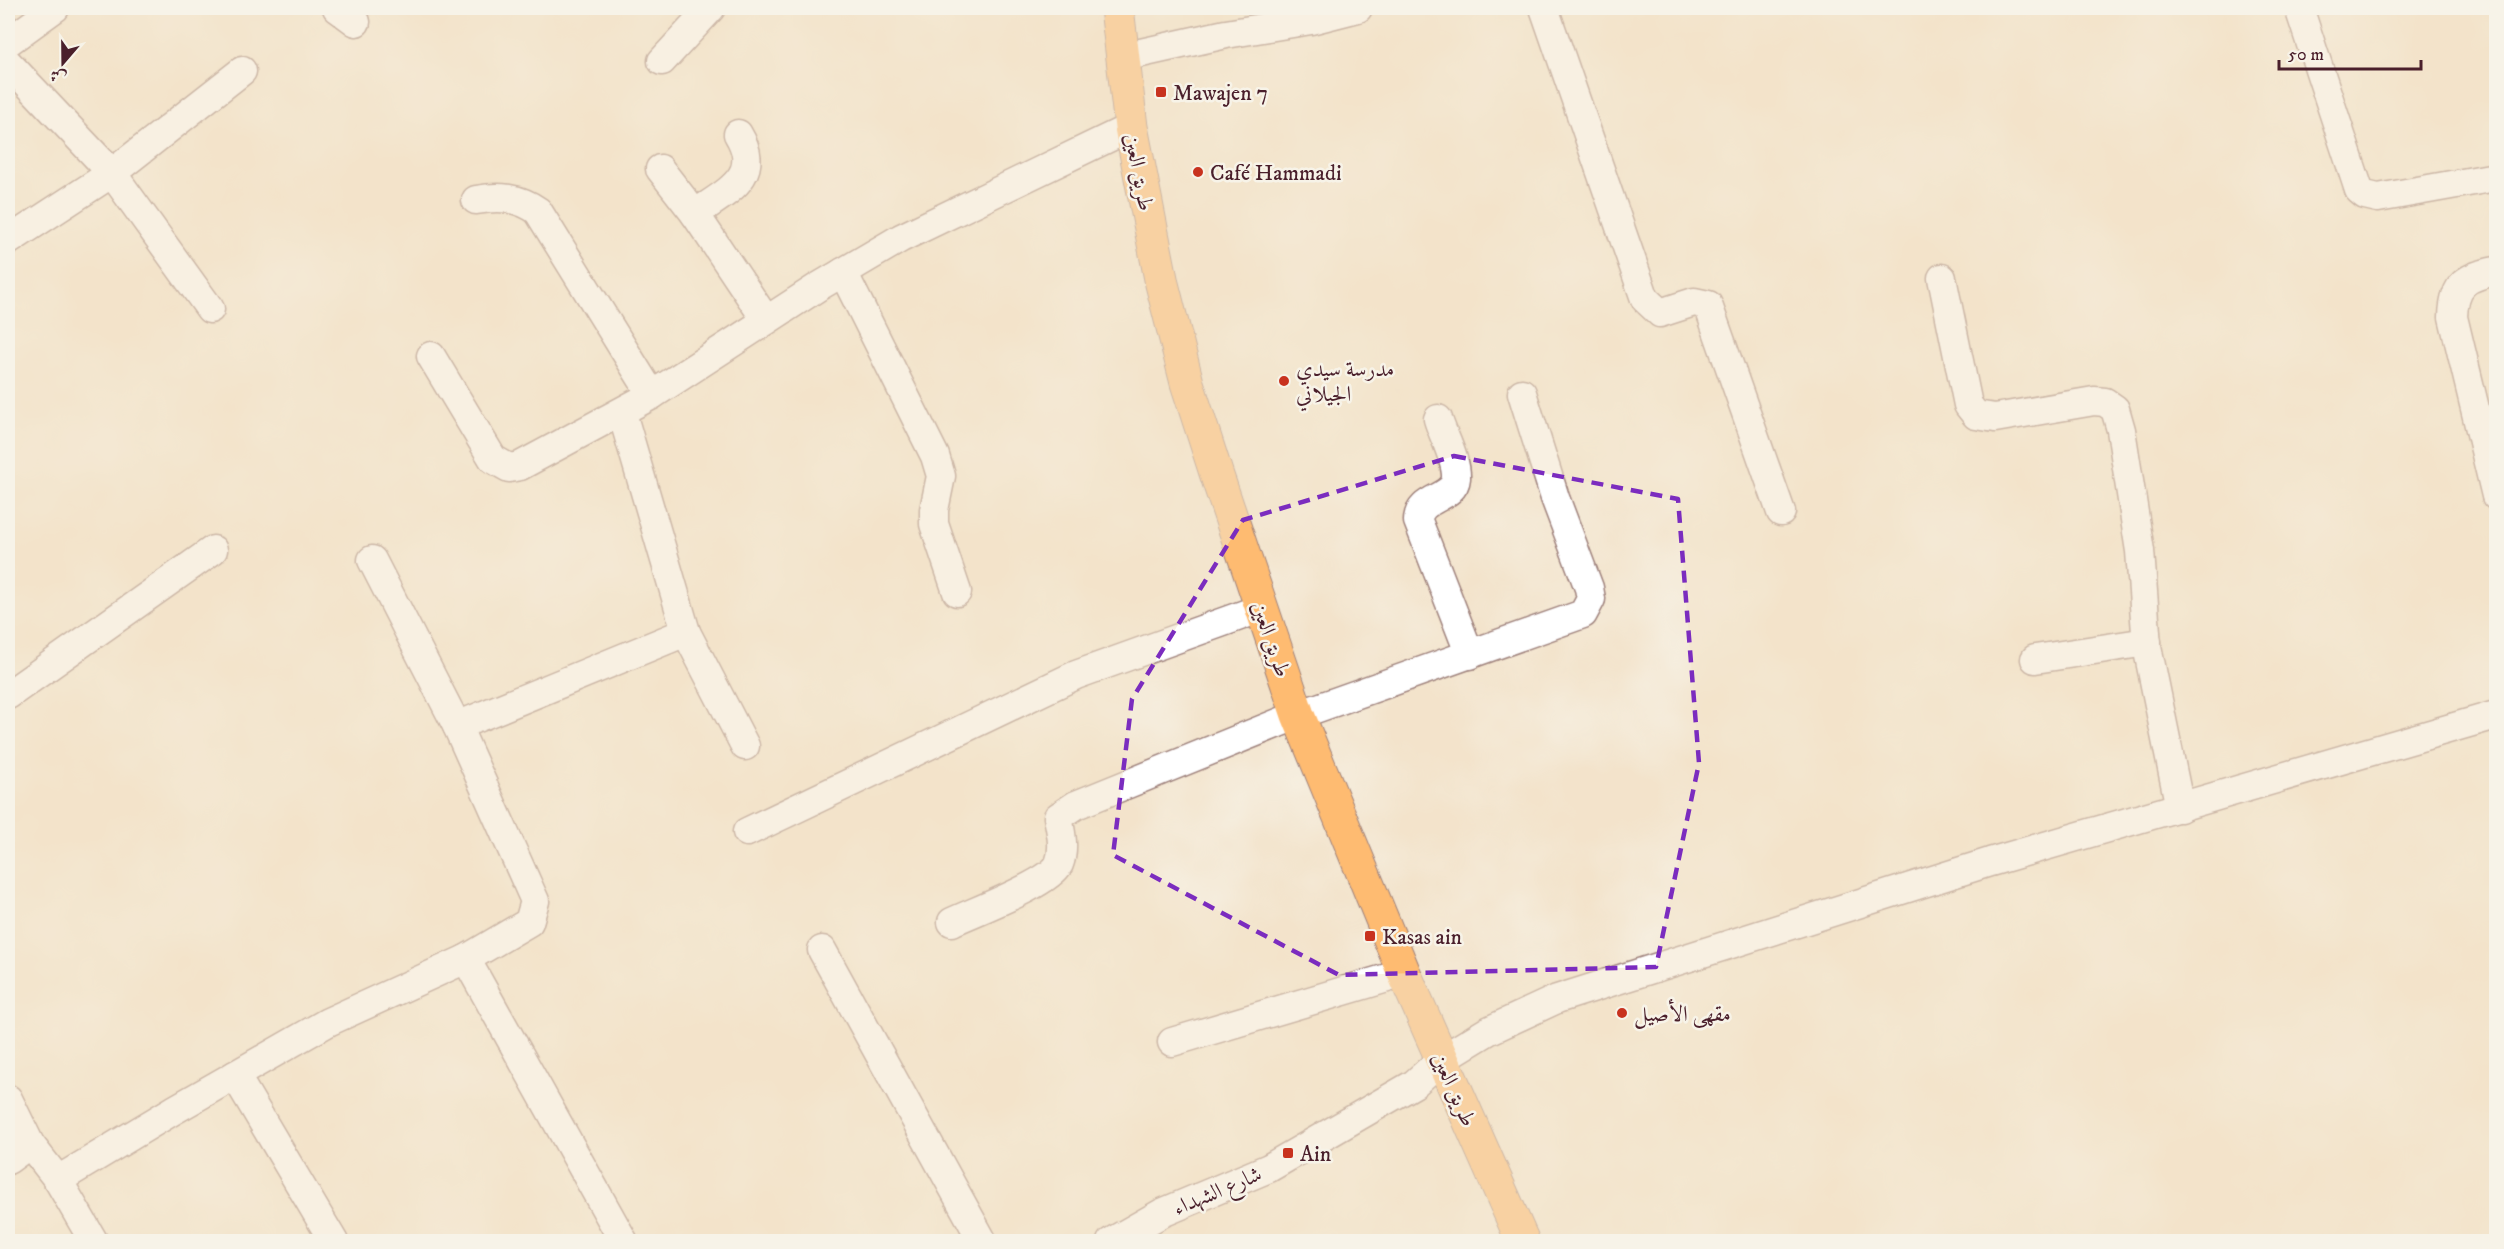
<svg xmlns="http://www.w3.org/2000/svg" width="2504" height="1249" viewBox="0 0 2504 1249" font-family="'IM FELL DW Pica',Amiri,serif">
  <style>
    .lines { fill: none; stroke-linecap: round; stroke-linejoin: round }
    .minor-casing { stroke: #9e817b; stroke-width: 31 }
    .major-casing { stroke: #9e817b; stroke-width: 35 }
    .minor { stroke: #fff; stroke-width: 28 }
    .major { stroke: #febb71; stroke-width: 33 }
    .marked { fill: none; stroke: #7b2cbf; stroke-width: 4.5; stroke-dasharray: 12 8; stroke-linejoin: round }
    .poi-dot { fill: #c8321e; stroke: #f7f3e8; stroke-width: 2 }
    .labels { text-anchor: middle; stroke-width: 5; stroke-linejoin: round; paint-order: stroke }
    .poi-label { font-size: 22px; fill: #4a1f2b; stroke: #f7f3e8; text-anchor: start }
    .street-label { font-size: 22px; fill: #4a1f2b; stroke: #f7f3e8 }
  </style>
  <rect width="100%" height="100%" fill="#f7f3e8"/>
  <filter id="ink" filterUnits="userSpaceOnUse"><feTurbulence type="fractalNoise" baseFrequency=".0167" numOctaves="2"/><feDisplacementMap in="SourceGraphic" scale="12" xChannelSelector="R" yChannelSelector="G"/><feConvolveMatrix kernelMatrix="1 2 1 2 8 2 1 2 1" color-interpolation-filters="sRGB"/></filter>
  <filter id="wash" filterUnits="userSpaceOnUse"><feTurbulence type="fractalNoise" baseFrequency=".008" numOctaves="4" result="noise"/><feDisplacementMap in="SourceGraphic" scale="24" xChannelSelector="R" yChannelSelector="G"/><feGaussianBlur stdDeviation="1.35" result="paint"/><feColorMatrix in="noise" values="0 0 0 0 0 0 0 0 0 0 0 0 0 0 0 0 0 1.4 0 .05"/><feComposite in="paint" operator="in"/></filter>
  <g filter="url(#wash)">
    <rect width="100%" height="100%" fill="#f3e3cb"/>
  </g>
  <g filter="url(#ink)">
    <g class="lines">
      <!-- minor casing -->
      <g class="minor-casing">
        <g id="minor">
          <path d="M337,8L356,22"/>
          <path d="M1544,8L1645,299L1660,313L1694,302L1708,305L1781,512"/>
          <path d="M2299,8L2359,190L2365,195L2378,198L2496,177"/>
          <path d="M8,42L55,8"/>
          <path d="M1123,57L1226,34L1311,20L1358,8"/>
          <path d="M662,61L711,8"/>
          <path d="M8,63L112,173L210,309"/>
          <path d="M660,169L695,214L766,320"/>
          <path d="M476,200C499,196 519,197 538,211L652,395"/>
          <path d="M695,214C725,192 764,177 738,134"/>
          <path d="M8,241L112,173L242,71"/>
          <path d="M2496,271C2466,277 2454,283 2453,317L2496,496"/>
          <path d="M843,272L935,456L941,476L934,510V524L957,592"/>
          <path d="M1942,278L1968,405L1976,415L1995,418L2094,401L2105,402L2115,409L2121,430L2140,551L2147,646L2180,808"/>
          <path d="M431,356L493,459L509,468L520,466L652,395L818,287L901,238L1131,127"/>
          <path d="M622,413L686,632L745,746"/>
          <path d="M1438,419C1443,436 1457,460 1456,478C1454,500 1418,496 1418,521L1470,655"/>
          <path d="M372,560L457,726"/>
          <path d="M2035,659L2147,642"/>
          <path d="M8,695L213,550"/>
          <path d="M747,832L1076,675L1262,608"/>
          <path d="M952,922C975,911 1049,884 1059,864C1065,849 1061,832 1058,817L1076,805L1298,715L1583,614L1591,599L1589,588L1555,498L1522,393"/>
          <path d="M822,950L983,1242"/>
          <path d="M466,959L624,1242"/>
          <path d="M1172,1042L1404,973"/>
          <path d="M235,1075L334,1242"/>
          <path d="M8,1099L30,1144L58,1180L174,1110L328,1022L466,959L529,922L535,901L457,726L686,632"/>
          <path d="M8,1160L30,1144"/>
          <path d="M58,1180L94,1242"/>
          <path d="M1111,1242L1162,1213L1269,1168L1414,1084L1442,1059L1488,1031L1557,999L1990,862L2496,715"/>
        </g>
      </g>
      <!-- major casing -->
      <g class="major-casing">
        <path id="major" d="M1117,8L1131,127L1162,284L1187,383L1217,476L1298,715L1404,973L1523,1242"/>
      </g>
      <!-- minor -->
      <use href="#minor" class="minor"/>
      <!-- major -->
      <use href="#major" class="major"/>
    </g>
  </g>
  <!-- marked area -->
  <path d="M0 0H2504V1249H0ZM1454,456L1678,499L1699,763L1656,967L1339,975L1113,855L1132,699L1243,520Z" fill="#f3e3cb" fill-opacity=".55" fill-rule="evenodd"/>
  <path class="marked" d="M1454,456L1678,499L1699,763L1656,967L1339,975L1113,855L1132,699L1243,520Z"/>
  <!-- markers -->
  <g class="poi-dot">
    <rect x="1155" y="86" width="12" height="12" rx="3"/>
    <circle cx="1198" cy="172" r="6"/>
    <circle cx="1284" cy="381" r="6"/>
    <rect x="1364" y="930" width="12" height="12" rx="3"/>
    <circle cx="1622" cy="1013" r="6"/>
    <rect x="1282" y="1147" width="12" height="12" rx="3"/>
  </g>
  <g class="labels">
    <!-- poi labels -->
    <g class="poi-label">
      <text x="1173" y="100">Mawajen 7</text>
      <text x="1210" y="180">Café Hammadi</text>
      <text x="1296" y="376">مدرسة سيدي<tspan x="1296" dy="25">الجيلاني</tspan></text>
      <text x="1382" y="944">Kasas ain</text>
      <text x="1634" y="1021">مقهى الأصيل</text>
      <text x="1300" y="1161">Ain</text>
    </g>
    <!-- street labels -->
    <g class="street-label">
      <text transform="translate(1140 172) rotate(79)" y="8">طريق العين</text>
      <text transform="translate(1272 639) rotate(71)" y="8">طريق العين</text>
      <text transform="translate(1455 1089) rotate(66)" y="8">طريق العين</text>
      <text transform="translate(1217 1190) rotate(-23)" y="8">شارع الشهداء</text>
    </g>
  </g>
  <!-- margin -->
  <rect width="2504" height="1249" fill="none" stroke="#f7f3e8" stroke-width="30"/>
  <!-- north arrow -->
  <g transform="translate(63 63) rotate(200)" stroke="#f7f3e8" stroke-width="4.5" paint-order="stroke">
  <path d="M0-4.5L10 22L0 15L-10 22Z" fill="#4a1f2b"/>
  <text y="-9" font-size="16" font-weight="bold" text-anchor="middle" fill="#4a1f2b">ش</text>
  </g>
  <!-- scale -->
  <path d="M2279 60v9h142v-9" fill="none" stroke="#4a1f2b" stroke-width="3"/>
  <text x="2288" y="60" font-size="18" fill="#4a1f2b" stroke="#f7f3e8" stroke-width="4.5" paint-order="stroke">50 m</text>
</svg>
